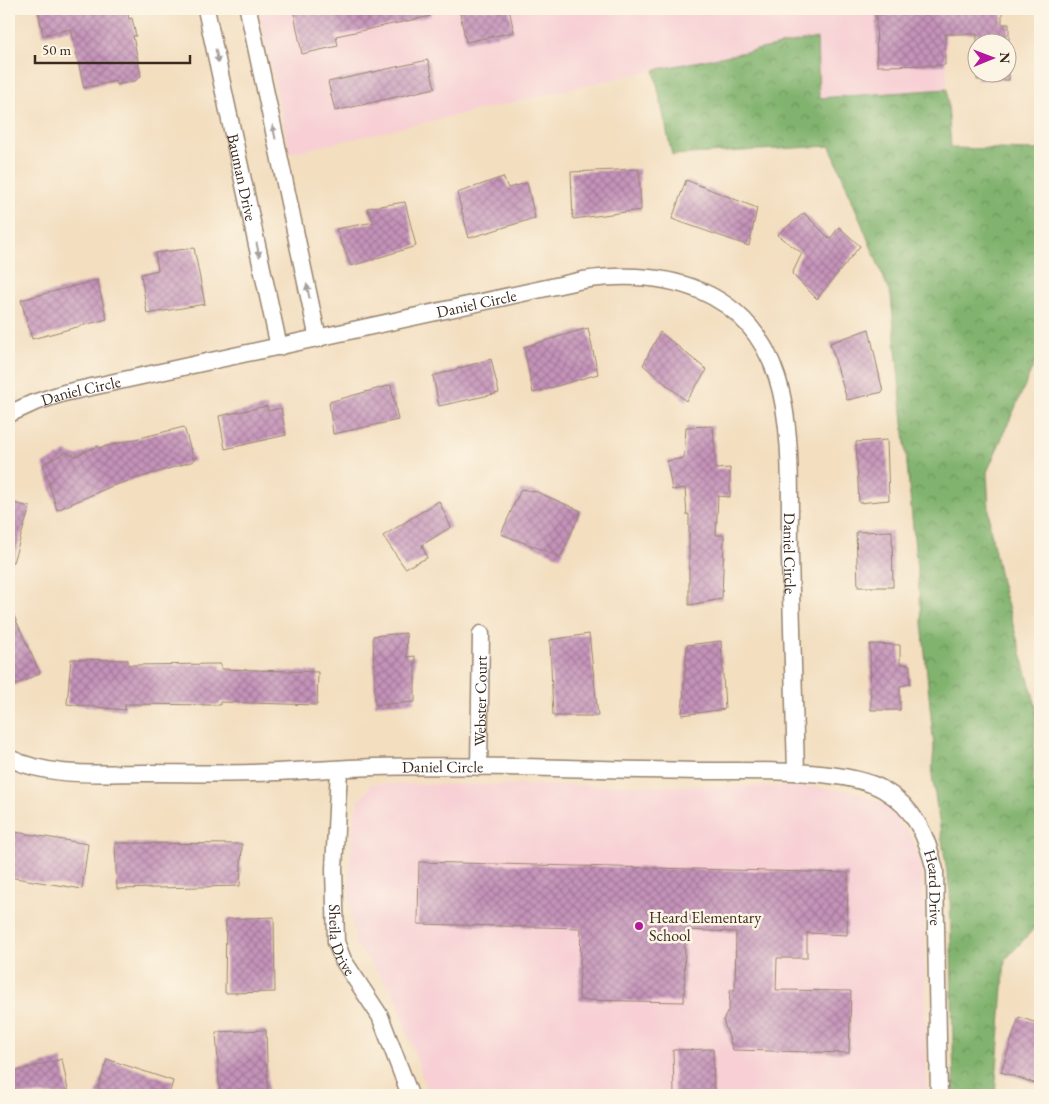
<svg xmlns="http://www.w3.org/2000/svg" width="1049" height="1104" viewBox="0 0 1049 1104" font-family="'EB Garamond',serif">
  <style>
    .built { fill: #f7cfd4 }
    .forest { fill: url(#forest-crowns); stroke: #5e6e46 }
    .building { fill: url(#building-cross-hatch) }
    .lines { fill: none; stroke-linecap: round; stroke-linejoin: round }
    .street-casing { stroke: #97846f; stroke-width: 19 }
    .street { stroke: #fff; stroke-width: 16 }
    .oneway { fill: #a79f9a }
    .poi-dot { fill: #b5179e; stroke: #fcf5e5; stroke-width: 2 }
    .labels { text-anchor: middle; stroke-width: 5; stroke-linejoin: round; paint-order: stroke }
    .street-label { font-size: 16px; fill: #3b2a1e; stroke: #fcf5e5 }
    .poi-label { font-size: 16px; fill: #3b2a1e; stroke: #fcf5e5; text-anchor: start }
  </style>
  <defs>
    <pattern id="forest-crowns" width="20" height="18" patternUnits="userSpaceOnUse" patternTransform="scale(1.25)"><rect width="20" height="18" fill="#81b36e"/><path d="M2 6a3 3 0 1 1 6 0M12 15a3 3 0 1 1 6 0" fill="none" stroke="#6b925a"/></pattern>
    <pattern id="building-cross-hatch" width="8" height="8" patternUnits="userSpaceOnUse" patternTransform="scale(1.25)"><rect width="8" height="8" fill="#c593ba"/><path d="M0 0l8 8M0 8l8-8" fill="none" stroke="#a17897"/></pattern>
  </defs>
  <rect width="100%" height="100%" fill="#fcf5e5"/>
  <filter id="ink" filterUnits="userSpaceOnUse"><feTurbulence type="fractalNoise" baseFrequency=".02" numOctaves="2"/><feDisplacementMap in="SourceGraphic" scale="10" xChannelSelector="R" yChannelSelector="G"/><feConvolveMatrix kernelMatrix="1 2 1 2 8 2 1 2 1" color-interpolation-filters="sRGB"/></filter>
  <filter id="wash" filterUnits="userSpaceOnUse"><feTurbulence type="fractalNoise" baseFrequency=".0096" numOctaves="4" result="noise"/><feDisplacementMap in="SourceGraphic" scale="20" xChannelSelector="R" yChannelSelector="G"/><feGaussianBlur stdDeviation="1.12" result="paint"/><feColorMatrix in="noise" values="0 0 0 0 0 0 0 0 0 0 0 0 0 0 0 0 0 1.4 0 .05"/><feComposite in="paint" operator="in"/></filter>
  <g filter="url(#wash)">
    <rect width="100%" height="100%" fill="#f3dec0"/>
    <!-- built -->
    <g class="built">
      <path d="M258,9H946L947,89L818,98L816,39L654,70L290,153Z"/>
      <path d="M370,784L814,787L855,792L886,805L912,838L921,865L924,909L927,1095H429L394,993L355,943L348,881L354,817L359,800L367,792Z"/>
    </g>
    <!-- forest -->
    <path class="forest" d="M817,38L819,98L947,89L951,148L1040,150V360H1036L987,472L990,528L1001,582L1036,706L1033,781L1040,795V922L1005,960L995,1095H954L950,892L932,775L934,748L891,296L830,146L672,155L654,70Z"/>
    <g id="blocks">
      <!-- building -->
      <g class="building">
        <path d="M38,9H127L129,19L132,18L136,36H133L141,76L135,81L116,85L115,81L84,88L71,29L43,35Z"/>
        <path d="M293,9H430L431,16L336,36L338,46L302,54Z"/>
        <path d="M459,9H509L514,32L466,42Z"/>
        <path d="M876,9H1002V24H1009V80H977V72H1006V42H977V34H945V65L877,66Z"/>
        <path d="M428,60L435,88L335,111L328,82Z"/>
        <path d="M639,169L641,210L573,219L571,172Z"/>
        <path d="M503,177L508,188L527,183L535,218L469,238L457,193Z"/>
        <path d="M686,180L757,208L749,246L672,219Z"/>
        <path d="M405,202L416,246L351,266L336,229L374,222L367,208Z"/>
        <path d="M804,213L830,239L839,227L860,246L817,299L792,274L802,253L777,235Z"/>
        <path d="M194,248L205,304L147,314L141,274L158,270L155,253Z"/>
        <path d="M97,280L107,319L32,339L21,300Z"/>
        <path d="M588,328L598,374L533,393L524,347Z"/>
        <path d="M869,329L883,392L847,400L830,343Z"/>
        <path d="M660,332L707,370L686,401L643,365Z"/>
        <path d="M491,359L499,393L439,406L433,376Z"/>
        <path d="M391,385L398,420L333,434L329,402Z"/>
        <path d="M267,406L268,411L281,408L286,435L225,449L219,416Z"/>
        <path d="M713,426L716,469L730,468V497L718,496L716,535H724L722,599L689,605V514L687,515L685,488L672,490L667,461L684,458L686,427Z"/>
        <path d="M184,427L194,461L112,486L57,510L43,464L66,452L76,456L98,446L99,448Z"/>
        <path d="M887,440L889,500L859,503L856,442Z"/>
        <path d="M521,489L537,492L581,511L561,557L501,534Z"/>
        <path d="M439,501L451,527L422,545L427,558L405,568L383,536Z"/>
        <path d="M9,502L30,507L13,562H9Z"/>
        <path d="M892,531L893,587H858L856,532Z"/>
        <path d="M9,605L40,673L9,688Z"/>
        <path d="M406,633L407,657L415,656V702L375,705L373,636Z"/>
        <path d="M589,634L598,716H553L550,640Z"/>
        <path d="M721,641L725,709L682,715L687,645Z"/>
        <path d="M870,644L900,645V664L910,665V684L900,686V710H871Z"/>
        <path d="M71,659L128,660V665L221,664V669L318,672L317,705L220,702V705L125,704V710L67,704Z"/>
        <path d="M9,831L88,844L82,889L9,877Z"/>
        <path d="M115,843L242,844L240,886L117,889Z"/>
        <path d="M419,862L848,873L847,935L807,933V958H777L776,990L851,991L849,1053L733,1050L723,1020L729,1009L730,990H735L736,932L685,930L684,1002L579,1000L581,928L418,924Z"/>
        <path d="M274,917L275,992L225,993L226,919Z"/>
        <path d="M1019,1017L1040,1024V1085L1001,1072Z"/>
        <path d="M266,1030L268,1095H220L216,1032Z"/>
        <path d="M713,1049L714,1095H674L673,1050Z"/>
        <path d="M62,1059L69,1095H9V1073Z"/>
        <path d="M107,1059L173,1081L169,1095H96Z"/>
      </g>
    </g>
  </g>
  <g filter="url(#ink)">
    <use href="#blocks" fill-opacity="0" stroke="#97846f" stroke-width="1"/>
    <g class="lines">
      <!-- street casing -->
      <g class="street-casing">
        <g id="street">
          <path id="s1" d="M206,9L279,347"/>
          <path d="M248,9L318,339"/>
          <path id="s2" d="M9,414L33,403L64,393L583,280C666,268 748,288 777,377C794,431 789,500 790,557C792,629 794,700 796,772"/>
          <path id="s3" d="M9,758C50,778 100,773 144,773C180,773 216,774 252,773C293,772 334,768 375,767C486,764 598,770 709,771C752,771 849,768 884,790C915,808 927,837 935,870L939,1095"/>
          <path id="s4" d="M479,767L481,634"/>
          <path id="s5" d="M339,769L334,869L336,942L343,960L380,1016L410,1095"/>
        </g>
      </g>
      <!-- street -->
      <use href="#street" class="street"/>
    </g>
    <!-- one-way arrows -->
    <defs><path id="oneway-solid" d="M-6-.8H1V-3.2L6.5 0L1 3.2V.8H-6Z" transform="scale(1.25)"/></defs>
    <g class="oneway">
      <use href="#oneway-solid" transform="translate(217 56) rotate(78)"/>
      <use href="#oneway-solid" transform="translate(274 132) rotate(-102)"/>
      <use href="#oneway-solid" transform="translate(258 250) rotate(78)"/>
      <use href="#oneway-solid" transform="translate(308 291) rotate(-102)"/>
    </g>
  </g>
  <!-- markers -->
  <circle class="poi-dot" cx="639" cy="926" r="5"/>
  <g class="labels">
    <!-- street labels -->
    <g class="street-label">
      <text dy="6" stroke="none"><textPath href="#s1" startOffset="172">Bauman Drive</textPath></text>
      <text dy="6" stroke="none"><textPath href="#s2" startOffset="481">Daniel Circle</textPath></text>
      <text dy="6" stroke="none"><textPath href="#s2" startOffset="76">Daniel Circle</textPath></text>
      <text dy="6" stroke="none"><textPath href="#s2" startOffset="1006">Daniel Circle</textPath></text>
      <text dy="6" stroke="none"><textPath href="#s4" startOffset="66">Webster Court</textPath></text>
      <text dy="6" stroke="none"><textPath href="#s3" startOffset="436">Daniel Circle</textPath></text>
      <text dy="6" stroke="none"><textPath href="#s3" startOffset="995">Heard Drive</textPath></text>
      <text dy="6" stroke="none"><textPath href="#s5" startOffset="172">Sheila Drive</textPath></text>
    </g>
    <!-- poi labels -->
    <g class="poi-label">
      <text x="649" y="923">Heard Elementary<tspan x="649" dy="18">School</tspan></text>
    </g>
  </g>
  <!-- margin -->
  <rect width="1049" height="1104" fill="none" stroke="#fcf5e5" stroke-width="30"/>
  <!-- north arrow -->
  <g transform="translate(992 58) rotate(89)"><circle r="24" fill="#fcf5e5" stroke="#afa495"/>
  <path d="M0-4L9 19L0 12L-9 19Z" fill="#b5179e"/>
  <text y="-8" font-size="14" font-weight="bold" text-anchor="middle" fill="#3b2a1e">N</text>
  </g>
  <!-- scale -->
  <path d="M35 55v8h155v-8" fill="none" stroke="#3b2a1e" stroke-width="2.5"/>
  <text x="42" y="55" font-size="15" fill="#3b2a1e" stroke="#fcf5e5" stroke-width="4" paint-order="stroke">50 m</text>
</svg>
